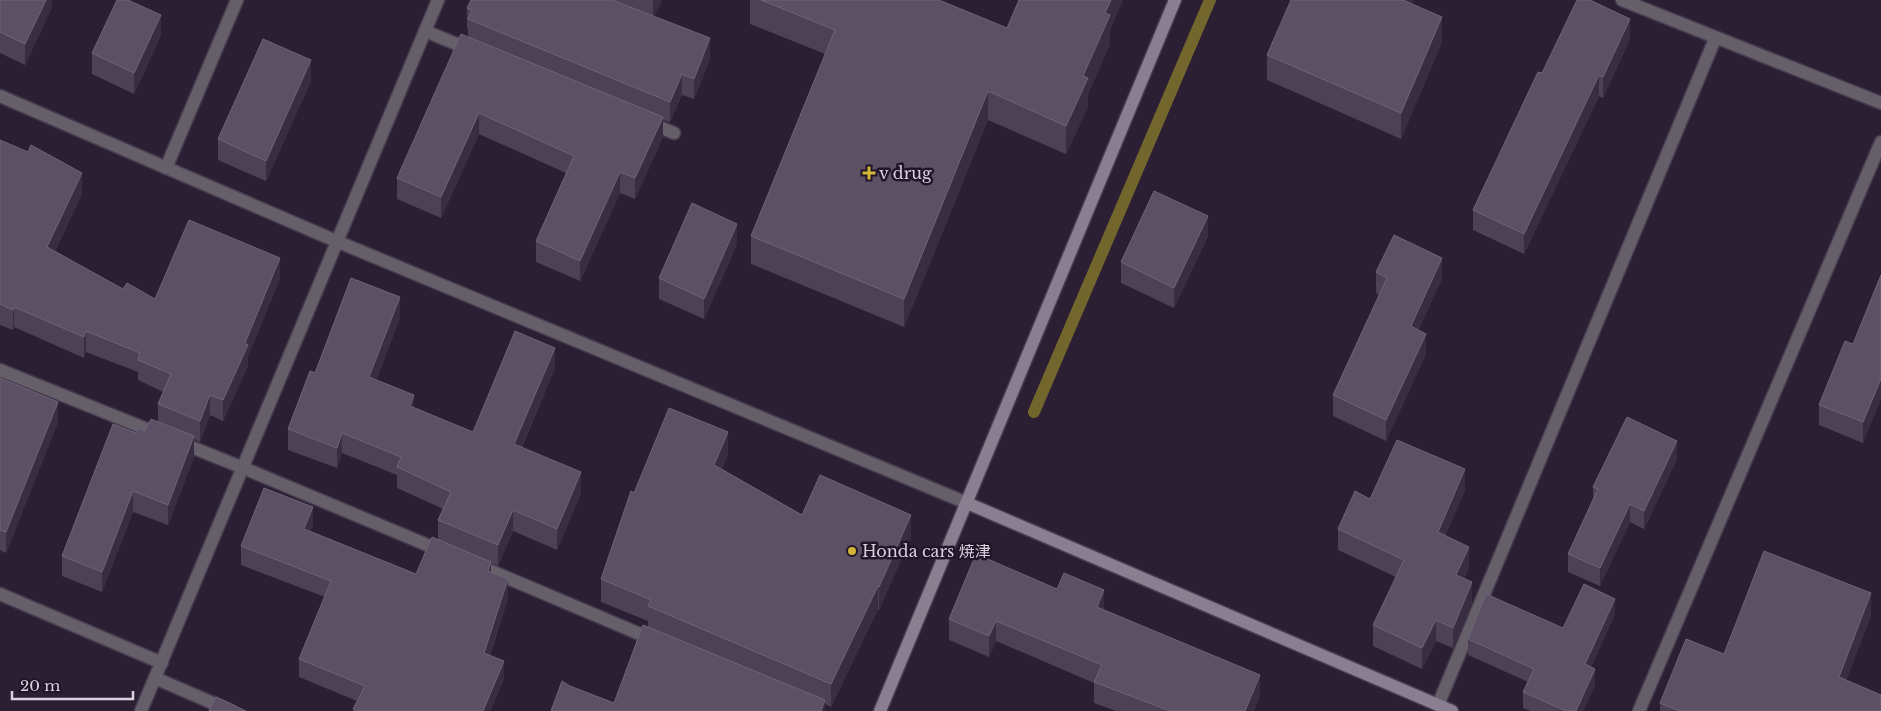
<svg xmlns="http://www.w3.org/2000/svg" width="1881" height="711" viewBox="0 0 1881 711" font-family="'Libre Baskerville','Noto Sans JP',serif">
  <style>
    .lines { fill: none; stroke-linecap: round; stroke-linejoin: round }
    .stream { stroke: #73662d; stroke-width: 12 }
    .street-casing { stroke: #473b4e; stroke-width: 15 }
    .secondary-casing { stroke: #473b4e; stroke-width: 15 }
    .street { stroke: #655f69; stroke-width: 12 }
    .secondary { stroke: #897f90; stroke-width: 12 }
    .wall { fill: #4c4155 }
    .shaded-wall { fill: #392d41 }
    .building { fill: #5c5064; stroke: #6f6477 }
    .poi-dot { fill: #d3b635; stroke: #211629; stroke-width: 2 }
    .labels { text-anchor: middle; stroke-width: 5; stroke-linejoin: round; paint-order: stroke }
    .poi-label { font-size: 16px; fill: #d8d1de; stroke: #211629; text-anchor: start }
  </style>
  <rect width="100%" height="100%" fill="#2b1f33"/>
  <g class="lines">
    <!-- stream -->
    <path class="stream" d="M1034,412L1210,0"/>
    <!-- street casing -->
    <g class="street-casing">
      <g id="street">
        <path d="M1622,0L1881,103"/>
        <path d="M425,31L471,50"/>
        <path d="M0,96L336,241L967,503"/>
        <path d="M647,122L674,133"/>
        <path d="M166,168L237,0"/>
        <path d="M0,370L241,467L444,552"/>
        <path d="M477,565L654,640"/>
        <path d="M0,594L162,663"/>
        <path d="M155,678L231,711"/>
        <path d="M1438,705L1715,39"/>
        <path d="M141,711L438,0"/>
        <path d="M1639,711L1881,142"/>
      </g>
    </g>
    <!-- secondary casing -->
    <g class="secondary-casing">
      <g id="secondary">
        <path d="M967,503L1452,711"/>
        <path d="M880,711L1175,0"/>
      </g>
    </g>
    <!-- street -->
    <use href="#street" class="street"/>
    <!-- secondary -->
    <use href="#secondary" class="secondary"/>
  </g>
  <!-- wall -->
  <g class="wall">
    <path d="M0,0H52V7L25,65L0,53Z"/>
    <path d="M471,0H662L654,17L710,59L694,99L682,95L670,122L663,120V137L635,199L620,193L580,281L536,262V241L566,173L479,134L441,218L397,199V178L468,37V29L467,28V8Z"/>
    <path d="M750,0H939L1007,28L1019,0H1123L1110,29V44L1088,94V107L1066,154L988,120L904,327L751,264V236L825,54L750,24Z"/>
    <path d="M1412,4L1442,42L1401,139L1267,80V55Z"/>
    <path d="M161,35L134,94L92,74V53Z"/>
    <path d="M1630,39L1603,98L1599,96L1524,254L1473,230V210L1542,73Z"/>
    <path d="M311,81L266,181L218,160V139Z"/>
    <path d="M0,140L82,194L55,251L123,289L155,299L280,279L248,356V366L223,421L210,415L200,442L194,439V457L168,525L133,512L102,592L62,576V556L136,433L145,431L158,422V404L163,392L138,380V372L86,352L84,358L14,327L13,330L0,325Z"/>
    <path d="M1208,236L1174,308L1121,283V262Z"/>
    <path d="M737,244L704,319L659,299V278Z"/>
    <path d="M1376,272L1442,279L1418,330L1426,354L1386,441L1333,416V395L1379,295L1376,293Z"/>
    <path d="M1881,275L1863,443L1819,425V405L1853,344Z"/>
    <path d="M400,318L376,380L414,408L473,432L555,368L522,447L581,493L557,550L513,531L498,566L491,563V572L508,598L490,655L504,679L490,711H353V709L357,701L299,677V659L325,597L241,565V546L313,525L310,531L416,574L438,540V520L443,509L397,488V475L342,453L337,468L288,450V429L315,373Z"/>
    <path d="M0,378L58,422L6,553L0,550Z"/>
    <path d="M728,454L722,469L802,515L911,537L879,610L878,609L831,707L825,704V711H551L570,686L614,703L648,628V621L601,602V579L634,493Z"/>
    <path d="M1677,459L1644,529L1630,522L1600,586L1568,572V554L1593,499V487Z"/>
    <path d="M1465,490L1445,536L1469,567L1464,579L1472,603L1453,648L1436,641L1422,669L1373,646V625L1396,577L1338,550V529L1370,499Z"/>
    <path d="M1104,610L1260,695L1254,711H1116L1094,703V683L996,641L989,657L949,640V619Z"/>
    <path d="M1615,614L1591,667L1595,685L1583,711H1531L1523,708V692L1528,682L1468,655V639L1563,628Z"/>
    <path d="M1871,616L1846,680L1881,711H1660V703L1724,654Z"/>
  </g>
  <!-- shaded-wall -->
  <g class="shaded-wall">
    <path d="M46,0H52V7L25,65V44Z"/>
    <path d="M653,0H662L653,20Z"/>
    <path d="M1111,0H1123L1110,29V44L1088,94V107L1066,154V126L1105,13Z"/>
    <path d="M1403,0H1414L1403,26Z"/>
    <path d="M161,15V35L134,94V73Z"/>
    <path d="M1442,17V42L1401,139V113Z"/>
    <path d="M1630,19V39L1603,98V77Z"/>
    <path d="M710,38V59L694,99V79Z"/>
    <path d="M311,60V81L266,181V161Z"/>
    <path d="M682,74V95L670,122V102Z"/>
    <path d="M1599,75V96L1524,254V234Z"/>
    <path d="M988,91V120L904,327V299Z"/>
    <path d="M479,113V134L441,218V197Z"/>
    <path d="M663,117V137L635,199V178Z"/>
    <path d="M620,172V193L580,281V261Z"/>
    <path d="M82,173V194L47,267V247Z"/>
    <path d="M1208,216V236L1174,308V288Z"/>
    <path d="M737,224V244L704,319V299Z"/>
    <path d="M280,258V279L248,356V366L223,421V400L245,343Z"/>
    <path d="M1442,258V279L1411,347V326Z"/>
    <path d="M400,297V318L369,397V377Z"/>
    <path d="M14,307V327L13,330V310Z"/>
    <path d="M86,331V352L84,358V337Z"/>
    <path d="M1426,334V354L1386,441V420Z"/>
    <path d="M555,348V368L514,464V444Z"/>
    <path d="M1881,379V400L1863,443V422Z"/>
    <path d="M210,395V415L200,442V421Z"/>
    <path d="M414,395V416L410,406Z"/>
    <path d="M58,402V422L6,553V532Z"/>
    <path d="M728,432V454L714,487V465Z"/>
    <path d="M342,433V453L337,468V448Z"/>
    <path d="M194,436V457L168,525V505Z"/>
    <path d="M1677,441V459L1644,529V511Z"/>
    <path d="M1465,469V490L1438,553V532Z"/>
    <path d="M581,472V493L557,550V529Z"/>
    <path d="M133,491V512L102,592V572Z"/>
    <path d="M1630,504V522L1600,586V568Z"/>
    <path d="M313,507V525L304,547V529Z"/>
    <path d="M513,510V531L498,566V545Z"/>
    <path d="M911,515V537L879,610V587Z"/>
    <path d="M1469,547V567L1456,596V575Z"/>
    <path d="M491,562V581L488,571Z"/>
    <path d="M508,579V598L484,671V653Z"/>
    <path d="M1472,582V603L1453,648V628Z"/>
    <path d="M878,586V609L831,707V684Z"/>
    <path d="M1104,590V611L1097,607Z"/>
    <path d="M1871,593V616L1839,700V677Z"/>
    <path d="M1615,599V614L1585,680V664Z"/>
    <path d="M1436,620V641L1422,669V648Z"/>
    <path d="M996,621V641L989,657V636Z"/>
    <path d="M504,661V679L490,711H483Z"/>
    <path d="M1595,669V685L1583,711H1576Z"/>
    <path d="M1260,675V695L1254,711H1245Z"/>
    <path d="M825,700V711H821Z"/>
  </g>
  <!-- building -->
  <g class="building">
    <path d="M0,0H46L25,44L0,32Z"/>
    <path d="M117,0H128L161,15L134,73L92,53Z"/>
    <path d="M471,0H612L710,38L694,79L682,74L670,102L468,19L472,10L467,8Z"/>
    <path d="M761,0H939L1007,28L1019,0H1111L1105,13L1110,15L1083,76L1088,78L1066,126L988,91L904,299L751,236L835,30Z"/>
    <path d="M1291,0H1403L1442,17L1401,113L1267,55Z"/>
    <path d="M1577,0H1590L1630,19L1603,77L1599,75L1524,234L1473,210L1538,72L1542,73Z"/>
    <path d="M461,34L663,117L635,178L620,172L580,261L536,241L574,156L479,113L441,197L397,178Z"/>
    <path d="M263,39L311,60L266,161L218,139Z"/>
    <path d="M0,140L28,152L31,145L82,173L47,247L123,289L127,283L155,299L189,220L280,258L245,343L248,345L223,400L210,395L200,421L158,404L171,374L138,360L140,353L86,331L84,337L14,307L13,310L0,304Z"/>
    <path d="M1154,191L1208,216L1174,288L1121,262Z"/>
    <path d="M692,203L737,224L704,299L659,278Z"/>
    <path d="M1394,235L1442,258L1411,326L1426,334L1386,420L1333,395L1387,278L1376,272Z"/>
    <path d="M1881,275V379L1863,422L1819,405L1845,341L1853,344Z"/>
    <path d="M351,278L400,297L369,377L414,395L410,406L473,432L515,331L555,348L514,444L581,472L557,529L513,510L498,545L438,520L451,492L397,467L401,457L342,433L337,448L288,429L310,371L315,373Z"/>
    <path d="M0,378L58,402L6,532L0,530Z"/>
    <path d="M669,408L728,432L714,465L802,515L820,475L911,515L879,587L878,586L831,684L648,606L651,600L601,579L631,491L634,493Z"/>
    <path d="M1627,417L1677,441L1644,511L1630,504L1600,568L1568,554L1598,489L1593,487Z"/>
    <path d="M151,419L194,436L168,505L133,491L102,572L62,556L113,424L136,433L138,428L145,431Z"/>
    <path d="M1397,440L1465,469L1438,532L1469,547L1456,575L1472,582L1453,628L1436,620L1422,648L1373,625L1404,560L1338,529L1355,491L1370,499Z"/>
    <path d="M264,488L313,507L304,529L416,574L432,537L491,562L488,571L508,579L484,653L504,661L483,711H356L353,709L365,686L299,659L331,581L241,546Z"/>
    <path d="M1764,551L1871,593L1839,677L1881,695V711H1680L1660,703L1686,639L1724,654Z"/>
    <path d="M976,554L1057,589L1064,573L1104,590L1097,607L1260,675L1245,711H1170L1094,682L1102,665L996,621L989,636L949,619Z"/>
    <path d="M1584,584L1615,599L1585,664L1595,669L1576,711H1566L1523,692L1534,669L1468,639L1486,594L1563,628Z"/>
    <path d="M643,625L825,700L821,711H551L562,681L570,686L614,703Z"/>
    <path d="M216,697L246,711H209Z"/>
  </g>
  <!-- markers -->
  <g class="poi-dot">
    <path d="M866.5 165.5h5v5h5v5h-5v5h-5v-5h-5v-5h5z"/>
    <circle cx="852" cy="551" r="5"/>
  </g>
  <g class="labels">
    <!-- poi labels -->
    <g class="poi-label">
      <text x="879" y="179">v drug</text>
      <text x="862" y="557">Honda cars 焼津</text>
    </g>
  </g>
  <!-- scale -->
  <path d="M12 691v8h121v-8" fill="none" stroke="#d8d1de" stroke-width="2.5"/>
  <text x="20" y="691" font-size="15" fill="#d8d1de" stroke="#211629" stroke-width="4" paint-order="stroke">20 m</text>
</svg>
